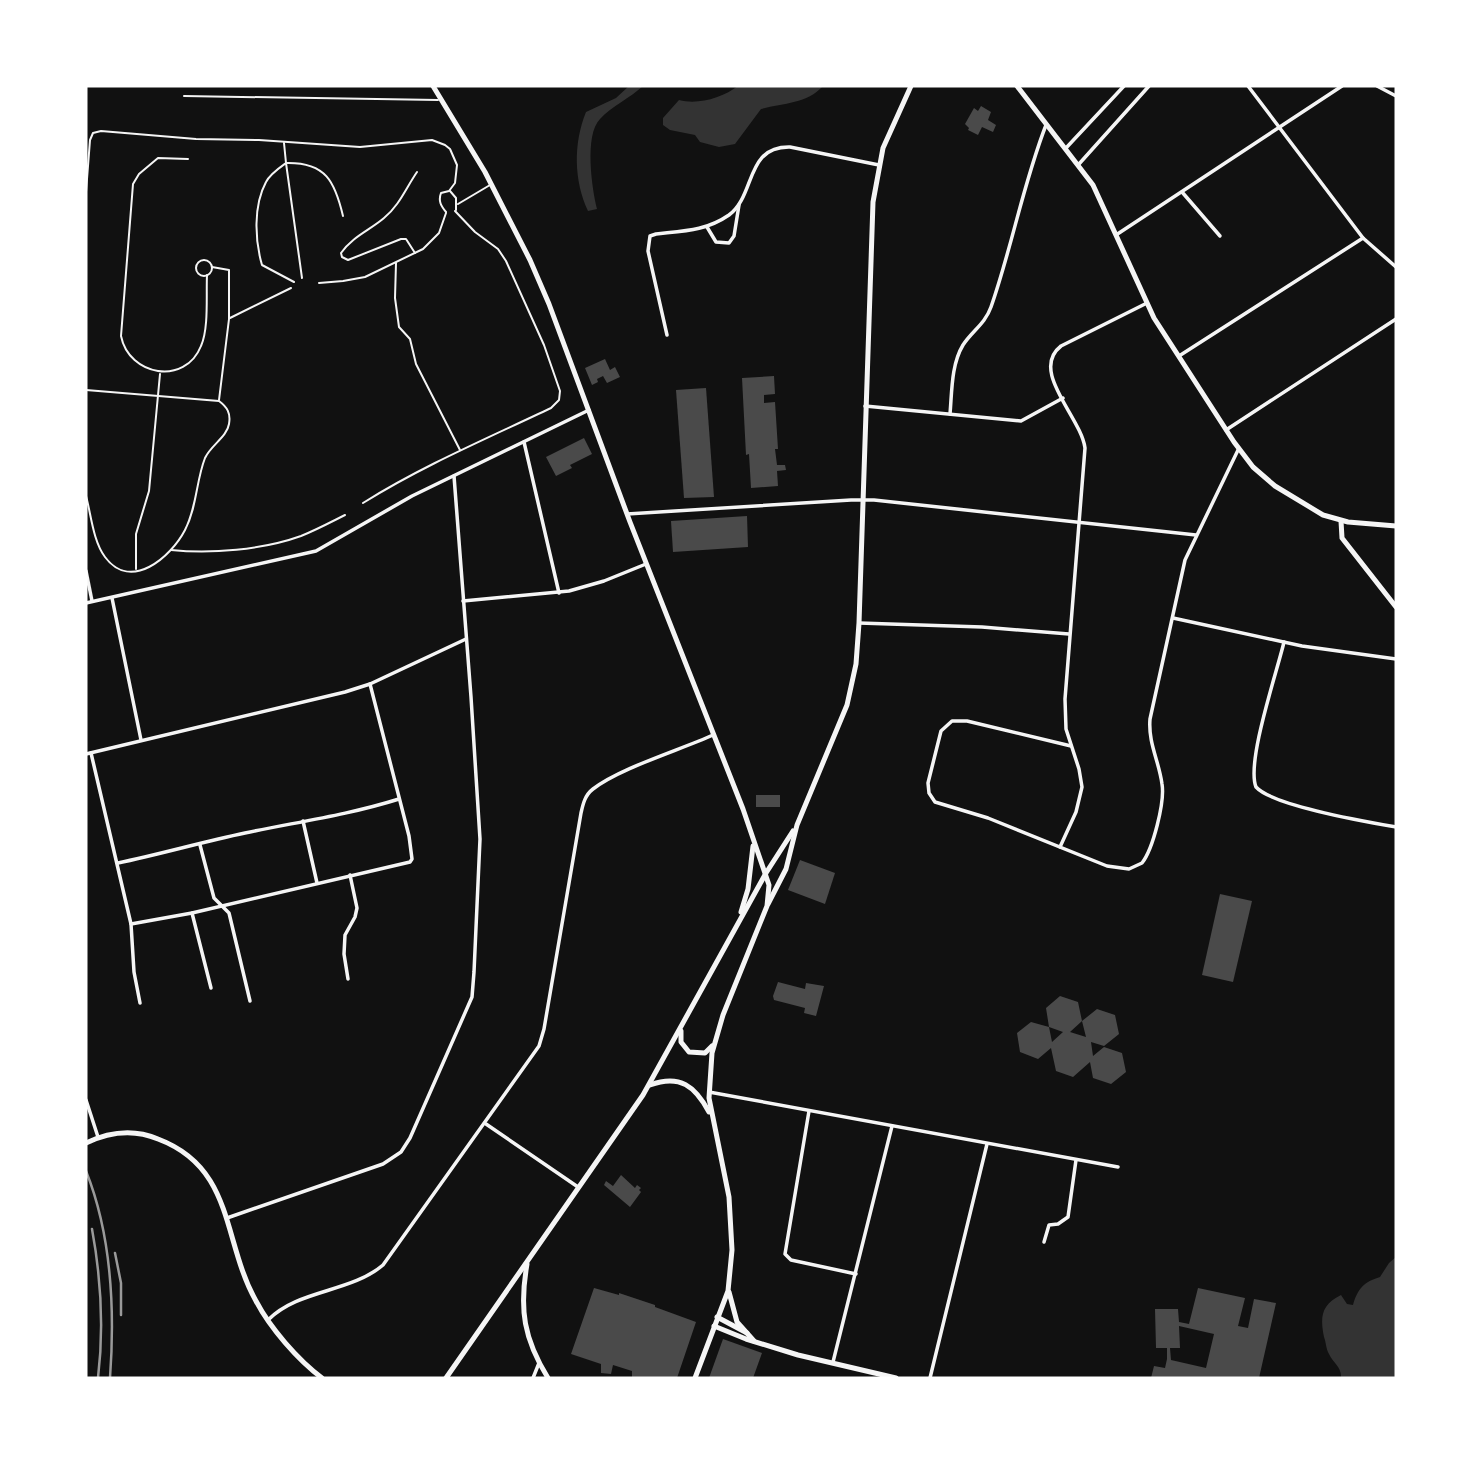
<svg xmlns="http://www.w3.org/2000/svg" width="1482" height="1464" viewBox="0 0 1482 1464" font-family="'IBM Plex Sans',sans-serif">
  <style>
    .water { fill: #333 }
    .building { fill: #4a4a4a; fill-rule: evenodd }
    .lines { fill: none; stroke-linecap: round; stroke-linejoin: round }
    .service { stroke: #f5f5f5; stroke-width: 2 }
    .minor { stroke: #f5f5f5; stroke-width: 3.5 }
    .secondary { stroke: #f5f5f5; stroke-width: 5 }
    .primary { stroke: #f5f5f5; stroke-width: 5 }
    .rail { stroke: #9a9a9a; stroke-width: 2.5 }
  </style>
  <rect width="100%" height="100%" fill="#111"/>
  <!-- water -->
  <g class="water">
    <path d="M629,86H643C630,98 612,106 600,119C584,135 592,189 597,209L588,211C574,181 573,144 586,112L616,98Z"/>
    <path d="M738,86H823C807,104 783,103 761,109L735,144L719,147L700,142L695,135L670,130L663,125V118L679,100C698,105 722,98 738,86Z"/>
    <path d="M1396,1257V1378H1341C1342,1367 1333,1363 1329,1354C1326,1349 1326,1342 1324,1337C1320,1317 1321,1305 1341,1295L1347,1304L1353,1305C1358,1288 1364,1282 1380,1277L1389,1263Z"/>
  </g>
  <!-- building -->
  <g class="building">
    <path d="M981,106L991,112L988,120L996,125L993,132L982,127L978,135L968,130L969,128L965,124L974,108L978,111Z"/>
    <path d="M605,359L610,370L615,367L620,377L607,383L603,376L597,379L598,382L592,385L585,368Z"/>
    <path d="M774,376L775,394L764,395V403L775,402L778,449H775L777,465H785L786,470L777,471L778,486L751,488L749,454L746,455L742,378Z"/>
    <path d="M706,388L714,497L684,498L676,390Z"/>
    <path d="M584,438L592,454L570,465L572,468L556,476L546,457Z"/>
    <path d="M747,516L748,547L673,552L671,521Z"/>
    <rect x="756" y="795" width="24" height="12"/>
    <path d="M800,860L835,873L825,904L788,890Z"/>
    <path d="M1220,894L1252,901L1233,982L1202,975Z"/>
    <path d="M778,982L805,989L806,983L824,986L816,1016L804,1013L805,1008L774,1000L773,996Z"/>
    <path d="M1060,996L1078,1002L1082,1021L1070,1032L1086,1037L1082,1021L1097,1009L1115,1015L1119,1034L1104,1046L1091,1042L1093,1056L1104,1047L1122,1053L1126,1072L1111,1084L1093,1078L1090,1062L1073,1077L1056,1071L1051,1048L1038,1059L1020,1052L1017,1033L1031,1022L1049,1027L1052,1042L1063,1032L1049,1027L1046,1008Z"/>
    <path d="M621,1175L635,1188L637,1185L641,1188L639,1190L641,1192L630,1207L604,1185L606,1181L613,1186Z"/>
    <path d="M594,1288L619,1295V1293L655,1305V1307L696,1322L677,1378H632V1371L613,1365L611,1374L601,1373V1364L571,1354Z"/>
    <path d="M1198,1288L1245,1298L1238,1326L1248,1328L1254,1299L1276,1303L1259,1378H1151L1154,1366L1165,1368L1167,1359V1348H1156L1155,1309H1178L1179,1322L1189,1324ZM1179,1326L1214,1334L1206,1368L1171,1360L1170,1348H1180Z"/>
    <path d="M723,1339L762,1353L753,1378H709Z"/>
  </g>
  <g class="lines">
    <!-- service -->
    <g class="service">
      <path d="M184,96L438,100"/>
      <path d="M284,143L286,163C326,162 335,182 343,216"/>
      <path d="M188,159L158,158L139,174L133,184L121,336C129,376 185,386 201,346C209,328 206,295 207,275"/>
      <path d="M450,191L456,198V210"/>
      <path d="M86,192L90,140L93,133L101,131L196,139L259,140L360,147L432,140L445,145L450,149L457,165L455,183L449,191L441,193C438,201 441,206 446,212"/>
      <path d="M458,204L490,185"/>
      <path d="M415,253L406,239H401L348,260L342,257L341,253C352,237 370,230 384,218C399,206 406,188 417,172"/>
      <circle cx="204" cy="268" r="8"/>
      <path d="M396,263L395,298L399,327L410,339L416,364L460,450"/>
      <path d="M212,267L229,270V319L219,400"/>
      <path d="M294,282L262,265C255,241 253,206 266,182C270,174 279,168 286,163L302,278"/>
      <path d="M319,283L343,281L365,277L423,249L439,233L446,213"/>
      <path d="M230,318L291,288"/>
      <path d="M86,390L219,401C227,407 231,413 229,424C227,437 211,445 205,458C196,481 197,507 185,530C171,557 131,592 105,557C93,541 91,514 86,496"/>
      <path d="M363,503C422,466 488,438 551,408L559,400L560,391L544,345L506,261L498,249L475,232L455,211"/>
      <path d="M171,550C211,554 262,550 301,536C316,530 331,522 345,515"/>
      <path d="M136,569V534L149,491L160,374"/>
    </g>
    <!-- minor -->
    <g class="minor">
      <path d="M1248,86L1363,238L1396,267"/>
      <path d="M1377,86L1396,96"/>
      <path d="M1066,148L1124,86"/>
      <path d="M1079,164L1149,86"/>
      <path d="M1182,192L1220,236"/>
      <path d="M707,227L716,242L729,243L734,236L739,205"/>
      <path d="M1116,235L1342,86"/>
      <path d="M667,335L648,251L650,236L656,234C683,231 706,231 729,215C756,195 745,146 790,147L879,165"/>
      <path d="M1179,356L1363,238"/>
      <path d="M865,406L1021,421L1063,398"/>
      <path d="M950,414C952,392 951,365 963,345C972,331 985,324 991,307C1012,247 1023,184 1046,125"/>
      <path d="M1226,430L1396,319"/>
      <path d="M524,442L559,593"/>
      <path d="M627,514L851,500H874L1196,535"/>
      <path d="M86,571L92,601"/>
      <path d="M112,598L141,740"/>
      <path d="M463,601L569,591L604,581L646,564"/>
      <path d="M86,603L316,551L412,496L589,410"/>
      <path d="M1173,618L1302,646L1396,659"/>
      <path d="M859,623L982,627L1069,634"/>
      <path d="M1284,642C1277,672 1246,762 1256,787C1273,806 1367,822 1396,827"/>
      <path d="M1071,746L967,721H952L941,731L928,783L929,793L935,802L988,818L1107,866L1129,869L1142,863C1153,849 1165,802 1162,784C1159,761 1148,743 1150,719L1185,560L1239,448"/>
      <path d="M91,753L131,924L134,972L140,1003"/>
      <path d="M86,754L345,692L370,684L466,639"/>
      <path d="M303,821L317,883"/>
      <path d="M200,845L214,898L229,913L250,1001"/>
      <path d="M1060,847L1076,812L1082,787L1079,769L1066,729L1065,699L1085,448C1081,417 1029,371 1061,346L1147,303"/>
      <path d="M118,863C161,854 202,842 245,833C297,822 348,815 399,799"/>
      <path d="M192,913L211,988"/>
      <path d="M131,924L192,913L410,862L412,859L409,836L370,684"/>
      <path d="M348,979L344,954L345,935L355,917L357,908L350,875"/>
      <path d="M709,1092L1118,1167"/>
      <path d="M86,1100L98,1137"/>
      <path d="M809,1111L785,1254L791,1260L856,1274"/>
      <path d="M486,1124L578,1187"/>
      <path d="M227,1218L383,1164L401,1152L410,1138L472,997L474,972L480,839L471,697L454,476"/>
      <path d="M1044,1242L1049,1225L1058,1224L1068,1217L1076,1160"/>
      <path d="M268,1320C299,1289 350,1293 383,1265L539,1046L544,1029L581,813C583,804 585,795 593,789C620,768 680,750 713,735"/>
      <path d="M833,1362L892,1126"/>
      <path d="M533,1378L539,1363"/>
      <path d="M930,1378L987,1144"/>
    </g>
    <!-- secondary -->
    <g class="secondary">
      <path d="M1017,86L1093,185L1154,318L1234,442L1253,467L1275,486L1323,515L1348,522L1396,526"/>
      <path d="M1341,521L1342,538L1396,607"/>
      <path d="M86,1143C109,1132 134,1129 158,1139C235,1168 222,1241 256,1301C270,1328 298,1360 322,1378"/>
    </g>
    <!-- primary -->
    <g class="primary">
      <path d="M433,86L485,172L530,260L549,304L630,522L743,809L769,885L767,906L723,1015L712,1053L709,1098L729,1197L732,1250L728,1291L695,1378"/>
      <path d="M768,904L786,869L797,825L847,705L856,664L859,623L873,202L883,148L911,86"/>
      <path d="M741,912L748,889L753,846"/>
      <path d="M681,1031V1042L689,1052L705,1053L712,1046"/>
      <path d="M650,1085C680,1074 695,1086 709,1112"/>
      <path d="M527,1264C519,1310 524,1339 548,1378"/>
      <path d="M729,1292L737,1322L754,1341"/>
      <path d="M717,1317L747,1333"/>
      <path d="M714,1326L746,1339L798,1355L896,1378"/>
      <path d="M446,1378L643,1095L766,873L793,831"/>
    </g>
    <!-- rail -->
    <g class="rail">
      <path d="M86,1171C112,1236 115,1309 110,1378"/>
      <path d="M92,1229C101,1278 104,1328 98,1378"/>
      <path d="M115,1253L121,1283V1315"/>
    </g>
  </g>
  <!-- border -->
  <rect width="1482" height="1464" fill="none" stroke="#ffffff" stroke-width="175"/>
</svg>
